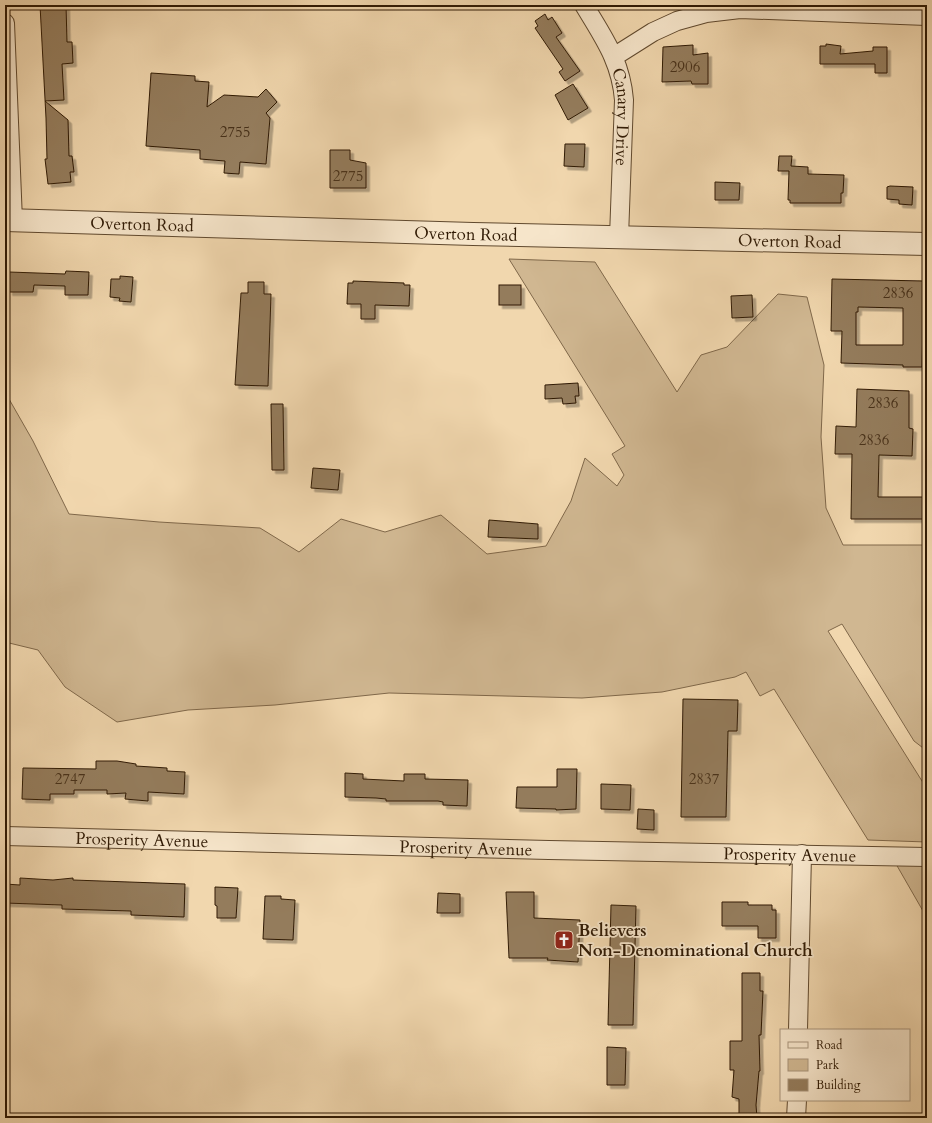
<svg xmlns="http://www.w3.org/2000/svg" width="932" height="1123" viewBox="0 0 932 1123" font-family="Cardo,serif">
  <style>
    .green { fill: #d0b791; stroke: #80684a }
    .building { fill: #947c5c; stroke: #301a04; fill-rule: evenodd; filter: url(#shadow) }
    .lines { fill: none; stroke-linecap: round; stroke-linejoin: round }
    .minor-casing { stroke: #60492e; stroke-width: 20 }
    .tertiary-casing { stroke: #60492e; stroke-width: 24 }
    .minor { stroke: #f6e5ca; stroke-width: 18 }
    .tertiary { stroke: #f6e5ca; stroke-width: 22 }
    .labels { text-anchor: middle; stroke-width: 3.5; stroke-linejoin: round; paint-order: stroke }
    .number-label { font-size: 15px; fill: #49321a }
    .street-label { font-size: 17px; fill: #301a04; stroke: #f6e5ca }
    .poi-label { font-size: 17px; font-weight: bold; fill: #301a04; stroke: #f6e5ca; text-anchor: start }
  </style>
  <defs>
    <filter id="shadow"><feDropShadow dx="3.5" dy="3.5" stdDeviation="0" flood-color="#0004"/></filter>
  </defs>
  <rect width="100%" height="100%" fill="#f1d7ae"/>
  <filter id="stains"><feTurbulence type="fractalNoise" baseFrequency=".005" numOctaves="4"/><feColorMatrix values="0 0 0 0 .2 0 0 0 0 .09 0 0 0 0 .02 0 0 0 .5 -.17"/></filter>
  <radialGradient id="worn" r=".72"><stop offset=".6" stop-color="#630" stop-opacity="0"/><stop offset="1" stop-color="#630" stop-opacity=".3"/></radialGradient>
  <!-- green -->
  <g class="green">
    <path d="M509,259L595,262L677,392L701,355L727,347L778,294L807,297L824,365L821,437L826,508L843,545H927V630L922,631L927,637V751L914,741L842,624L828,631L927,789V842L868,840L774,689L760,696L746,672L735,677L662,692L582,698L389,693L275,705L188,710L117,722L65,687L38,650L5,642V392L33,441L69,514L159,522L260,528L299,552L341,519L385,532L441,515L487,554L546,546L571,501L585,458L617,486L624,475L612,454L625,446Z"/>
    <path d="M896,864L927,865V918Z"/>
  </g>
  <!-- building -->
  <g class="building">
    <path d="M40,5H66L67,42H72L73,63L62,64L64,100L45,101L68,120L69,156H72L74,172H70L71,182L48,184L45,159H47L46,118Z"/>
    <path d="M545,14L548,20L552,17L562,33L556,37L580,71L565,81L559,72L563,69L535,28L538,26L535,21Z"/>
    <path d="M826,44L841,46L840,54L873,51V47H887V73H875V64H820V46H826Z"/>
    <path d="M693,45V55L708,53V84H692L691,81L662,82L663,47Z"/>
    <path d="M151,73L195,76V81L209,82L207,107L224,95L258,97L266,89L277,102L266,113L270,118L266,164L240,162L239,174L224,173L225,161L200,159V150L146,146Z"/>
    <path d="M573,84L588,108L568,120L555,95Z"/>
    <path d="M565,144H585L584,167L564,166Z"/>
    <path d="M330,150H350V160L366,163V188H330Z"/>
    <path d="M779,156H792L791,166L808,167V174L844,175L843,193H841V203H790V200H788L789,171H778Z"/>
    <path d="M715,182L740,183L739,200H715Z"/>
    <path d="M890,186L913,187L912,205L899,204V200L887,199V187Z"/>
    <path d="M66,271L89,272L88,295H65V286L34,285L33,292H9V272L65,274Z"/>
    <path d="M120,276L133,277L131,302L119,301L120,298L110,297L111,279H120Z"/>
    <path d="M832,279L924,281L922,367H903V365L841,363L842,331H831ZM858,307L903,308V345H856V312H858Z"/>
    <path d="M353,281L404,283V285H410L409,306L375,305V319H361V304H347L348,283H353Z"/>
    <path d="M248,282H264V294H271L268,386L235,385L241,293H248Z"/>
    <rect x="499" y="285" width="22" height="20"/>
    <path d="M752,295L753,317L732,318L731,296Z"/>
    <path d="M578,383L579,396H575L576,403L563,404L562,398L545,399V385Z"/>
    <path d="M857,389L909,391V428L913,429L912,456L879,455L878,497H927V519H851L852,454H835L836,426L856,427Z"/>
    <path d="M271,404H283L284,470H272Z"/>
    <path d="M313,468L340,470L338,490L311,488Z"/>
    <path d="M489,520L538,524V539L488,537Z"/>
    <path d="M683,699L738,700L737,731H728L726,817H681Z"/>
    <path d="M96,761H117L136,764V766L167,768V771L185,772L184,794L148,792V801L125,799L126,793L107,794V790H74V794H50V800L22,799L23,768L96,769Z"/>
    <path d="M557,769H577L576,809L556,810V809L516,808L517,787H557Z"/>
    <path d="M345,773L363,774V779L404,781V774H425V779L468,780L467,806L443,805V802L438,801H386V799L376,798L345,797Z"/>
    <path d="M601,784L631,785L630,810L601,809Z"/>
    <path d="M638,809L654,810V830L637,829Z"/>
    <path d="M20,878L53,880L73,878V880L185,884L184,917L131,915V911L62,909V905L5,903V884L20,885Z"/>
    <path d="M215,887L238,888L236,918H217V906L215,905Z"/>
    <path d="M506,892H534V918L580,920L578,962L547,960L548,958H509Z"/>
    <path d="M438,893L460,894V913H437Z"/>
    <path d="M265,896H281V899L295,900L293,940L263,939Z"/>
    <path d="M722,902H748V905H772V910H776V938H758V926H722Z"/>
    <path d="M611,905L636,906L633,1025H608Z"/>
    <path d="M742,973H760V991H763L761,1035H759L760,1071H759L756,1105L757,1118H739V1099L732,1097L734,1070H730V1041H742Z"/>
    <path d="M607,1047L626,1048L625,1085H607Z"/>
  </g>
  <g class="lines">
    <!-- minor casing -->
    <g class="minor-casing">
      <g id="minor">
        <path id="s1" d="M584,5C603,37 621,61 624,100L619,237"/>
        <path d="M5,23L13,221"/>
        <path d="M615,56L653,32L677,21L706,13L740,9L927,16"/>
        <path id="s2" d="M5,836L549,850L927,857"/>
        <path d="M798,1030L802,854"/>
        <path d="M796,1118L797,1100"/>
      </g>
    </g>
    <!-- tertiary casing -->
    <g class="tertiary-casing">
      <g id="tertiary">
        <path id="s3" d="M5,220L473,234L927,244"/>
      </g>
    </g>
    <!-- minor -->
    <use href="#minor" class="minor"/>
    <!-- tertiary -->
    <use href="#tertiary" class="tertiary"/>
  </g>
  <!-- icons -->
  <defs>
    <g id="church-square" transform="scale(1)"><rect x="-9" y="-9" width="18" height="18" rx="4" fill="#8f2418" stroke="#f6e5ca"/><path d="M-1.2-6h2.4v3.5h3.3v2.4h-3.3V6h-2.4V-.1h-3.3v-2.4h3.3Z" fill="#fff"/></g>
  </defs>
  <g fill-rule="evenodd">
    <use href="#church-square" x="564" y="940"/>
  </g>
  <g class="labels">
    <!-- number labels -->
    <g class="number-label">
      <text x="685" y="72">2906</text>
      <text x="235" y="137">2755</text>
      <text x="348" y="181">2775</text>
      <text x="898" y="298">2836</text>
      <text x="883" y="408">2836</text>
      <text x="874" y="445">2836</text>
      <text x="70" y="784">2747</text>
      <text x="704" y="784">2837</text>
    </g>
    <!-- street labels -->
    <g class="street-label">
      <text dy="6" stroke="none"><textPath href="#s1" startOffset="121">Canary Drive</textPath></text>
      <text dy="6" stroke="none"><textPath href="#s3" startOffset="137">Overton Road</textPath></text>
      <text dy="6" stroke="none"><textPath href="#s3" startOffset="461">Overton Road</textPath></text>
      <text dy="6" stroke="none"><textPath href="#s3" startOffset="785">Overton Road</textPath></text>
      <text dy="6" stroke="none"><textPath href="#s2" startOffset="137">Prosperity Avenue</textPath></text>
      <text dy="6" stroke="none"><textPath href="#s2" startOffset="461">Prosperity Avenue</textPath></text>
      <text dy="6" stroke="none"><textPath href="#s2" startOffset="785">Prosperity Avenue</textPath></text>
    </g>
    <!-- poi labels -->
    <g class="poi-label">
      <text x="578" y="936">Believers<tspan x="578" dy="20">Non-Denominational Church</tspan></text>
    </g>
  </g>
  <!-- margin -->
  <rect width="932" height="1123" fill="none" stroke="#f1d7ae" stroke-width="20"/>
  <rect x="6" y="6" width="920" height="1111" fill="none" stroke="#301a04" stroke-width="2"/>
  <rect x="10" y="10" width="912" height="1103" fill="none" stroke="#301a04"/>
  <!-- legend -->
  <rect x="780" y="1029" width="130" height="72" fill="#f6e5ca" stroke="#a7947b"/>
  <rect x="788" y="1042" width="20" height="6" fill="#f6e5ca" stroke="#a7947b"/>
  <text x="816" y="1049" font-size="12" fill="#301a04">Road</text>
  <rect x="788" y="1059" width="20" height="12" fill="#d0b791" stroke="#a7947b"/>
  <text x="816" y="1069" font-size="12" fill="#301a04">Park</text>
  <rect x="788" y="1079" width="20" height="12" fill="#947c5c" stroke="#a7947b"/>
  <text x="816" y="1089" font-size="12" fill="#301a04">Building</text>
  <rect width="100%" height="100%" filter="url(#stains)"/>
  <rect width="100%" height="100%" fill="url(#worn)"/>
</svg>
